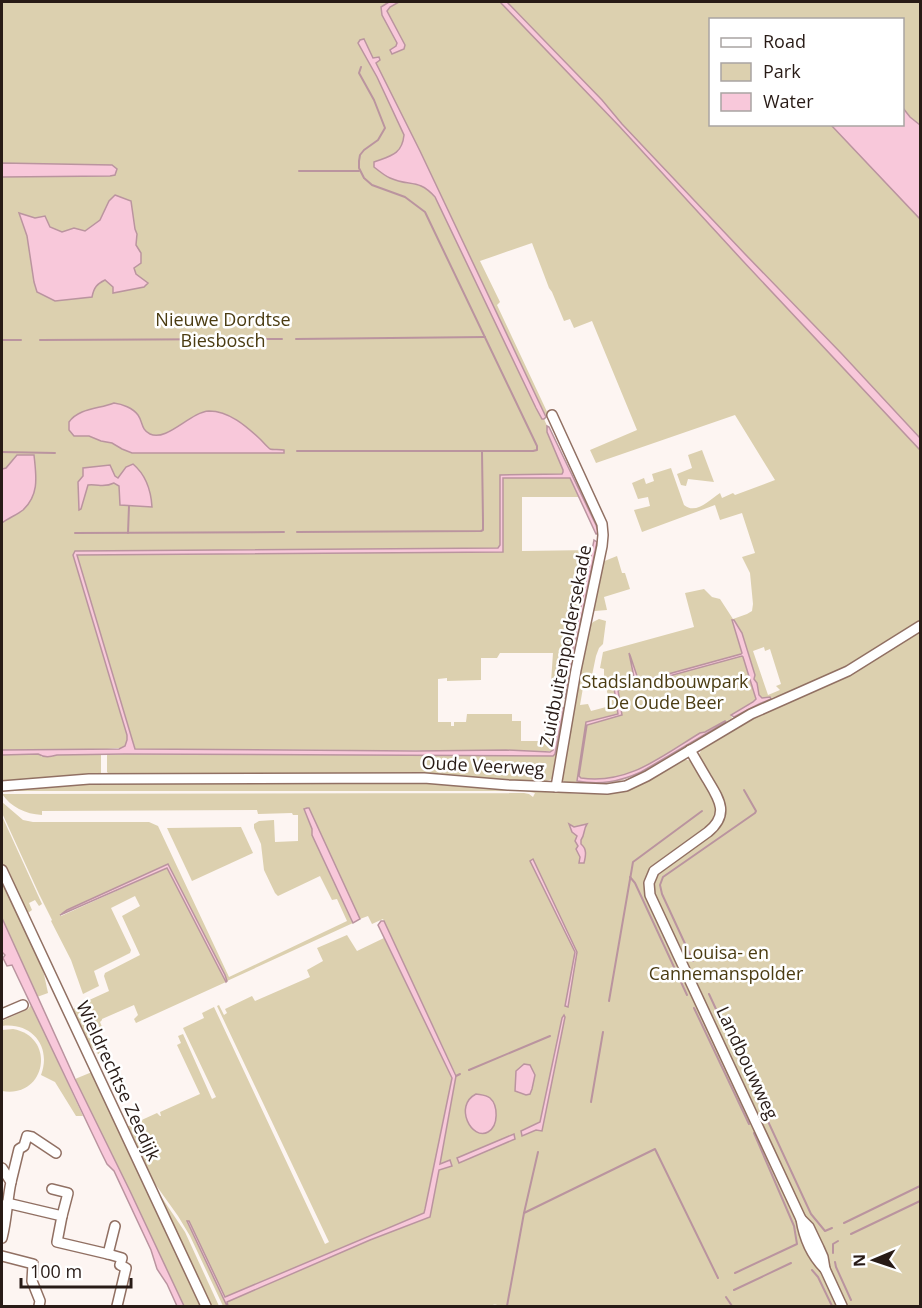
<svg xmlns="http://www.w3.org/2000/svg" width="922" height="1308" viewBox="0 0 922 1308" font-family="'Open Sans',sans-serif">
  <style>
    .green { fill: #dcd0af; fill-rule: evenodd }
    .water { fill: #f8c8da; stroke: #ba949f; stroke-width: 1.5 }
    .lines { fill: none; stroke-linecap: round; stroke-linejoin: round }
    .stream { stroke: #ba949f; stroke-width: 2 }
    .minor-casing { stroke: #917063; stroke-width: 12 }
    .minor { stroke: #fff; stroke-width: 9 }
    .labels { text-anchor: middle; stroke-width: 5; stroke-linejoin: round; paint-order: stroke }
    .park-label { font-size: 18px; fill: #4b3c12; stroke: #fff }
    .street-label { font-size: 18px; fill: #281b16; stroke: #fff }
  </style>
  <rect width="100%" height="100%" fill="#fdf5f2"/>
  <!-- green -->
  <g class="green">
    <path d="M2,2H920V621C873,651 826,683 771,698V697L763,698L760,697L758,693L757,683L754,679L755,675L742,633L733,621L756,698L755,701L731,715L732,718L641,772L628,778L617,782L598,783L577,780L586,722L576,786C569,784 563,784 561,776L588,628L593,622L599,619L606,621L603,644L599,648L596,656L591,680L584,682L580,705L588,704L591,711L610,706L604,677V669L600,668L603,652L694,627L685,593L704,589L712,597L720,599L733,619L747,614L752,611L753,604L750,573L742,557L755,553L742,513L720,520L715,505L642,532L634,510L650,506L648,497L638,499L632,483L644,478L646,484L654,481L652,474L671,468L684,505C696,515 709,500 720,493L722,498L733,493L735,495L775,480L735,415L596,463L590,450L637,430L592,321L574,328L570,319L564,321L552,292L549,288L532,243L480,261L500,302L497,305L549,416L546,417L420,151L377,65L389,101L404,135L402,145L396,154L374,162V167L390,178L405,183L422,185L426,188L436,199L544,419L579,497H522V551L592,550L563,698L559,697L561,684L551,682L553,653H500L497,658H481V680L447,681V678L438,679V722H451V726H454V722H466L467,714H512V721H521V741H544V727L554,726L558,706L561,707L552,751L135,749L77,555L407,552H77L75,555L132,747L107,749L2,750ZM710,20H902V124H710ZM764,647L765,651L770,649L781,684L776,686L780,690L768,695L753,651Z"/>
    <path d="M702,450L714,482L688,479L686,486L681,485L677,474L692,468L688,455Z"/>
    <path d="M617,556L622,573H625L630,589L604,597L607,610L595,611L593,610L602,562Z"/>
    <path d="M920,630V1306H492L497,1304L488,1306H228L227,1302L370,1240L430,1217L456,1075L383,919L372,924L368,916L360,919L309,808L304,810L312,829V835L353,923L227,981L225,975L168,864L60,914L61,916L167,868L226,982L136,1023L134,1019L138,1015L134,1005L102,1019V1020L100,1022L102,1027L89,1033L95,1047L97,1046L100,1052L104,1050L102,1054H98L87,1042L72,1012L76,1006L109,991L104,976L105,973L140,955L122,916L140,906L135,896L111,908L131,950L130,953L94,971L99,986L83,994L71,960L51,921L52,920L39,894L2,813V802L23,820L33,822H149L158,826L229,977L347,921L337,899L332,900L320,876L278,896L275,893L264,870L261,844L254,828V824L259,821L274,820L275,842L298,841V815H293L292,813L258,814L257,810L42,811V815C25,814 11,807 2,794L524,793L529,794L533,797L535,793L525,791H2V789L75,783L427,782L581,794C606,794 628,792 650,779C659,774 672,764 682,760C685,759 688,761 691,760C698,759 700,752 703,747L758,714L826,686L851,673Z"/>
    <path d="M564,708H565L555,776L552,779L544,782L110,775L107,772V755L125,754L553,756L555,753Z"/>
    <path d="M38,754L42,757H49L57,755H101V773L98,775L2,782V755Z"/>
    <path d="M2,816L42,904L39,906L35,900L29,903L32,910L25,915L2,865Z"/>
    <path d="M241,827L253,853L192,881L167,828Z"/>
    <path d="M2,875L42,965L48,993L37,997L2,918Z"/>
    <path d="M347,935L357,951L384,938L452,1078L425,1209L424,1213L225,1297L188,1221L227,1306H223L190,1236L178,1216L148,1174L124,1128L157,1113L160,1116H161L160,1112L200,1094L177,1045L181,1043L178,1036L183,1034L212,1099L216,1097L183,1028L204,1018L202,1013L214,1007L325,1244L329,1242L217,1006L219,1005L224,1015L227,1013L225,1009L252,996L255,1001L310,977L307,970L323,961L317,948Z"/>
    <path d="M31,1005L34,1010L83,1116H76L55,1082L41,1075C52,1046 31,1022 2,1026V1021L28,1009Z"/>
    <path d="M13,1029C57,1037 46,1099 2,1091V1030Z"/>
    <path d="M92,1072L203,1306H184L130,1191L75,1079Z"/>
    <path d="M156,1189L185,1232L219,1306H207Z"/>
  </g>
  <!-- water -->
  <g class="water">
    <path d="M389,2H399L390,7L387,11L405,45L404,49L392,54L390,50L396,46L397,43L382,15L381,7Z"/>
    <path d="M500,2H507L602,100L622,124L745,254L841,353L920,438V450L742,260L620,127Z"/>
    <path d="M364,39L373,58L379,57L380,60L376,63L420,151L546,417L544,419H542L536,408L435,197C418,178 410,187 390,178C385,176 379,171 374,167V162C390,156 402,155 404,135L377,77L358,43L360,40Z"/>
    <path d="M903,108L910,117L920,125V219L831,125L902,124Z"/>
    <path d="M2,163L112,165L117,169L115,175L110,176L2,177Z"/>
    <path d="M115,195L131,201L135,229L137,234L136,245L141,253V263L134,268L136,274L148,283L144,287L113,293V287L105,280C97,284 94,287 92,297L55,301L37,292L34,282L27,236L19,213L35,218L45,216L50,227L62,232L74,228L85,231L100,220L109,201Z"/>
    <path d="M114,403C122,404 133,408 138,415C143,422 141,430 150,434C167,442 190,412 209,411C229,411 246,426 260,439C263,442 267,447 270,449C273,450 280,449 284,450V453H132L122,449L112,443L101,441L89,436H74L69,430V422C79,408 99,409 114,403Z"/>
    <path d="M547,426L549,427L596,525L598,531L597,534H596L570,478H503V552L77,555L135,749L416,751L506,750L550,752L553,750L562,707L564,708L555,754L553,756L125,754L57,755C50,757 45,758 38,754L2,755V750L119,749L125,746L127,740V735L73,555L75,551L498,548L500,545V475L562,474L563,472V470L547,432Z"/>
    <path d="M17,455H34C36,475 40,494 23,510C17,515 8,518 2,523V469L6,468Z"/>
    <path d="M133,464C146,475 151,490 152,507L120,505L119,486L114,483C104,488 99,484 88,485L81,509L79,510L78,482L83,476V468L110,465L115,476L118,478L126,467Z"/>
    <path d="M594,540L597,542L565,698H563Z"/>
    <path d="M732,620H734L742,633L755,675L754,679L757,683L759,695L762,698L770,697L771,699L759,704L734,717L731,715L753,702L756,699L743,657L742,656L618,690L622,715L587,725L579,776L581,778C628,785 662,756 700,733L705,732L725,721L726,722L641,772C619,782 600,785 577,781L586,722L618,714L614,688L635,682L629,653L630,655L639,682L741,654L742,653Z"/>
    <path d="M307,808H309L360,919L353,923L312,835V829L304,809Z"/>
    <path d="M569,824L574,827L587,824C583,830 585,835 581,840V844C587,849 586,855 584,863H579L580,857L576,849L578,846L575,841L577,836L572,832Z"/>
    <path d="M533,859L577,952L568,1007L565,1006L575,952L530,861Z"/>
    <path d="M168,864L225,975L227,981L226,982L167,868L60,915L67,910Z"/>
    <path d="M2,918L75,1079L130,1191L184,1306H177L167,1284L157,1269L151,1250L114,1171L107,1164L102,1154L12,965L7,966L3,958L5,955L2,952Z"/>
    <path d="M381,921H384L456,1076L440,1164L450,1160L452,1166L439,1170L430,1217L370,1240L227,1302L228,1306H227L187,1221H189L225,1297L424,1213L425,1209L452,1078L378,925Z"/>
    <path d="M564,1015L565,1017L542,1131L536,1130L522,1136L521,1131L540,1122L562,1018Z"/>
    <path d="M524,1064L530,1065L535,1075L532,1089L530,1094L526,1095L515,1091L516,1071Z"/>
    <path d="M476,1094C481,1095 486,1095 490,1098C498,1105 499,1126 488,1132C472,1141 453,1106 476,1094Z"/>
    <path d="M514,1134L515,1139L459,1163L457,1158Z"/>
  </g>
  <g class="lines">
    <!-- stream -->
    <g class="stream">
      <path d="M299,171H359"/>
      <path d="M296,339L485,337"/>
      <path d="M2,340H21"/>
      <path d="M40,340L282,339"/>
      <path d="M297,451H533L537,450V446L425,212L405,197L372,185L364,178L359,168V161L360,155L364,150L378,140L385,128L374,100L359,73L361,67"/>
      <path d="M2,452L55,453"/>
      <path d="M297,532L481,531L483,530V521L482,452"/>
      <path d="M75,533L284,532"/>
      <path d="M128,533L129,506"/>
      <path d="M630,877L635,883L687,995"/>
      <path d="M693,961L662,894L660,885L663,877L755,813L756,811L744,790"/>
      <path d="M709,994L811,1214L825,1231L832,1228"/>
      <path d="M609,1001L633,862L702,811"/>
      <path d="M694,1008L749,1124"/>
      <path d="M469,1070L550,1036"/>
      <path d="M456,1076L460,1074"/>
      <path d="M591,1102L603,1032"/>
      <path d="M524,1213L655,1149L718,1278"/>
      <path d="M844,1223L920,1186"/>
      <path d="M851,1234L920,1201"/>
      <path d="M833,1253V1244L838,1241"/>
      <path d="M835,1262L836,1267L851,1300"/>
      <path d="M812,1270L818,1277L832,1306"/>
      <path d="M735,1273L797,1244L794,1226L754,1133"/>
      <path d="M734,1290L791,1263"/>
      <path d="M726,1297L732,1306"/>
      <path d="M507,1306L524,1213L538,1152"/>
    </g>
    <!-- minor casing -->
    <g class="minor-casing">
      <g id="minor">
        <path d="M552,415L602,524L603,535L602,546L576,670L556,787"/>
        <path d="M690,750C696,760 701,769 707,779C719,799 730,814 708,832L654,871L649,883L650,895L801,1219C804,1238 811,1255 825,1269"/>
        <path d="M2,786L89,779L424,778L508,785L607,789L626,786L647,776L751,714L848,671L920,626"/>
        <path d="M2,870L206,1306"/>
        <path d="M2,1014L23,1005"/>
        <path d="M2,1168L11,1182C7,1201 7,1219 2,1238"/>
        <path d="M11,1182L19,1149L24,1146L27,1136L32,1137L56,1153"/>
        <path d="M52,1189L68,1193L62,1216"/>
        <path d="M7,1203L62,1216L57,1242L108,1254L115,1226"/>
        <path d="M801,1219L809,1227L819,1248L823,1257L825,1269L842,1306"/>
        <path d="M108,1254L122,1258L120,1265L126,1268L117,1306"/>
        <path d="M2,1256L33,1264L32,1281L40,1301L39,1306"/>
      </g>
    </g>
    <!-- minor -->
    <use href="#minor" class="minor"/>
  </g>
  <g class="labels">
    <!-- park labels -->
    <g class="park-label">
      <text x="223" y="326">Nieuwe Dordtse<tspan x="223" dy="21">Biesbosch</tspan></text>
      <text x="665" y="688">Stadslandbouwpark<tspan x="665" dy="21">De Oude Beer</tspan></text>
      <text x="726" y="959">Louisa- en<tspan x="726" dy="21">Cannemanspolder</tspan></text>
    </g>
    <!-- street labels -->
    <g class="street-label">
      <text transform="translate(566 646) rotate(-79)" y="6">Zuidbuitenpoldersekade</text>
      <text transform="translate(483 766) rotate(3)" y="6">Oude Veerweg</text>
      <text transform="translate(747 1063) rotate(65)" y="6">Landbouwweg</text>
      <text transform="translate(118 1081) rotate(65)" y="6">Wieldrechtse Zeedijk</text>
    </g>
  </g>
  <!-- border -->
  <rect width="922" height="1308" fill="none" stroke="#281b16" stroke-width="6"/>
  <!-- legend -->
  <rect x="709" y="18" width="195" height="108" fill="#ffffff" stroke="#a9a4a2" stroke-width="1.5"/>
  <rect x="721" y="38" width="30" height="9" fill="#ffffff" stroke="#a9a4a2" stroke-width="1.5"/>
  <text x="763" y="48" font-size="18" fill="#281b16">Road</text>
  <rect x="721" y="63" width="30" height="18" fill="#dcd0af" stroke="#a9a4a2" stroke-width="1.5"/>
  <text x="763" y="78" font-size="18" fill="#281b16">Park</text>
  <rect x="721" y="93" width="30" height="18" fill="#f8c8da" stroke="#a9a4a2" stroke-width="1.5"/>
  <text x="763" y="108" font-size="18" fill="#281b16">Water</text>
  <!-- north arrow -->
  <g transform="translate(874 1260) rotate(268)" stroke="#ffffff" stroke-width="4.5" paint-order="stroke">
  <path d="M0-4.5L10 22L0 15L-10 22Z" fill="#281b16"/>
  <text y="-9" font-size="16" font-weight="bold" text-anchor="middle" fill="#281b16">N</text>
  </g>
  <!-- scale -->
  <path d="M21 1278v9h110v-9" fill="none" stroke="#281b16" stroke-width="3"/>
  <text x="30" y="1278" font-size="18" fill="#281b16" stroke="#ffffff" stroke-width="4.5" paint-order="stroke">100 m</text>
</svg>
